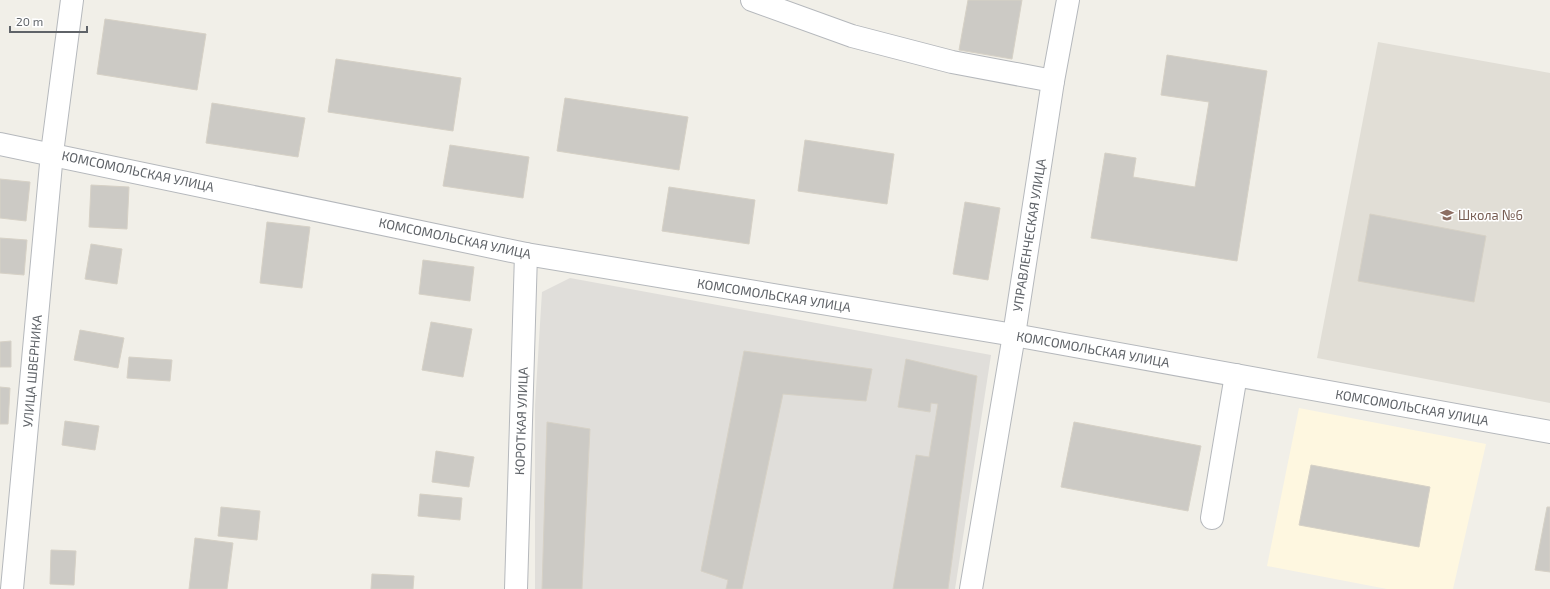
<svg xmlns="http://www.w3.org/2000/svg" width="1550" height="589" viewBox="0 0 1550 589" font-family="'Exo 2',sans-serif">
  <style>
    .commercial { fill: #fef7e0 }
    .industrial { fill: #e0deda }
    .education { fill: #e1ded6 }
    .building { fill: #cccac5; stroke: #d6d1c6 }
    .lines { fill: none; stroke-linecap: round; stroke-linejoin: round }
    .minor-casing { stroke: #b5b8bc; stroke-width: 24 }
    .minor { stroke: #fff; stroke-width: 22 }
    .labels { text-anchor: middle; stroke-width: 3; stroke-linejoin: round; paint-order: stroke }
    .street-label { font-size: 13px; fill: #5f6368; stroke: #fff }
    .education-label { font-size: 13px; fill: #785e54; stroke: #fff; text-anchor: start }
  </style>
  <rect width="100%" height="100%" fill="#f1efe8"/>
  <!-- commercial -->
  <path class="commercial" d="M1299,408L1486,444L1453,589H1387L1267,566Z"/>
  <!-- industrial -->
  <path class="industrial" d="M570,278L991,355L955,589H535V405L542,292Z"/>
  <!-- education -->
  <path class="education" d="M1378,42L1550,73V403L1317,358Z"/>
  <!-- building -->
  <g class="building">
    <path d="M968,0H1022L1012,59L959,50Z"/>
    <path d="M105,19L206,34L197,90L97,74Z"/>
    <path d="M1167,55L1267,71L1237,261L1091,238L1105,153L1136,158L1133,177L1195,187L1209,102L1161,95Z"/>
    <path d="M336,59L461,78L453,131L328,112Z"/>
    <path d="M565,98L688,117L679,170L557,151Z"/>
    <path d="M212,103L305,118L298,157L206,143Z"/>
    <path d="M805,140L894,154L887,204L798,191Z"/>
    <path d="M450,145L529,157L523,198L443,186Z"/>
    <path d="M0,179L30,182L26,221L0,218Z"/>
    <path d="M91,185L129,187L127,229L89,227Z"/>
    <path d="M669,187L755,200L749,244L662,231Z"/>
    <path d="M965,202L1000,208L988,280L953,274Z"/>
    <path d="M1370,214L1486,236L1474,302L1358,281Z"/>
    <path d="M267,222L310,227L302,288L260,283Z"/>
    <path d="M0,238L27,240L24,275L0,273Z"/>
    <path d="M91,244L122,249L117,284L85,279Z"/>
    <path d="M423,260L474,267L470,301L419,294Z"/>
    <path d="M431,322L472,329L463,377L422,370Z"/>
    <path d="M80,330L124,338L118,368L74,360Z"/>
    <path d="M11,341V367H0V342Z"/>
    <path d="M744,351L872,369L866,401L783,394L742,589H726L728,580L701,571Z"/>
    <path d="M129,357L172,360L170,381L127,378Z"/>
    <path d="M906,359L977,376L948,589H893L916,455L929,457L938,404L931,403L930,412L898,407Z"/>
    <path d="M0,387L10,388L8,424H0Z"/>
    <path d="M65,421L99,426L95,450L62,445Z"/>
    <path d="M547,422L590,429L582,589H542Z"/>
    <path d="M1074,422L1201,446L1188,511L1061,487Z"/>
    <path d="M436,451L474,457L469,487L432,482Z"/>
    <path d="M1311,465L1430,487L1419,547L1299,525Z"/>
    <path d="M420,494L462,498L460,520L418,516Z"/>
    <path d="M221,507L260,511L257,540L218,536Z"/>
    <path d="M1547,507H1550V572L1535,570Z"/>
    <path d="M195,538L233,543L227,589H189Z"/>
    <path d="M51,550L76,551L74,585L50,584Z"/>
    <path d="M372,574L414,576L413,589H371Z"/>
  </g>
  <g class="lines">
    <!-- minor casing -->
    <g class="minor-casing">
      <g id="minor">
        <path d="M752,0L852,36L952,62L1053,81"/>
        <path d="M0,144L526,254L1014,335L1550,432"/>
        <path d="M1212,518L1236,375"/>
        <path d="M12,589L52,153L72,0"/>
        <path d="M516,589L526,254"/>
        <path d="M971,589L1014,335L1053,81L1068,0"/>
      </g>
    </g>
    <!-- minor -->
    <use href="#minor" class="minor"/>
  </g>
  <!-- icons -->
  <defs>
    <g id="school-bare" transform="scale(1.08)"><path d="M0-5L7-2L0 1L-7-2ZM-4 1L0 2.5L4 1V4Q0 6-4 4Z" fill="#8d6e63" stroke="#fff" stroke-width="2.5" paint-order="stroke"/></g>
  </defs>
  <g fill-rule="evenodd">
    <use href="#school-bare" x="1447" y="215"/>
  </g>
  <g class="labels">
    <!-- street labels -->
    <g class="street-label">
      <text transform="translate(138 171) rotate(12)" y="5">КОМСОМОЛЬСКАЯ УЛИЦА</text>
      <text transform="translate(1029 235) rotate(-81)" y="5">УПРАВЛЕНЧЕСКАЯ УЛИЦА</text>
      <text transform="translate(455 238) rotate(12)" y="5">КОМСОМОЛЬСКАЯ УЛИЦА</text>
      <text transform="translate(774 295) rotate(9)" y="5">КОМСОМОЛЬСКАЯ УЛИЦА</text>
      <text transform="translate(1093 349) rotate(10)" y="5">КОМСОМОЛЬСКАЯ УЛИЦА</text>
      <text transform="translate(32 371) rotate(-85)" y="5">УЛИЦА ШВЕРНИКА</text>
      <text transform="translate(1412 407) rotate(10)" y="5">КОМСОМОЛЬСКАЯ УЛИЦА</text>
      <text transform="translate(521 421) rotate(-88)" y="5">КОРОТКАЯ УЛИЦА</text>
    </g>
    <!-- education labels -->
    <g class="education-label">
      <text x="1458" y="220">Школа №6</text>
    </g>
  </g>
  <!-- scale -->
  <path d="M10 26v6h77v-6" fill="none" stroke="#5f6368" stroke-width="2"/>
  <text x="16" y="26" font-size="12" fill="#5f6368" stroke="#ffffff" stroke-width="3" paint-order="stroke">20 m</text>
</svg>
